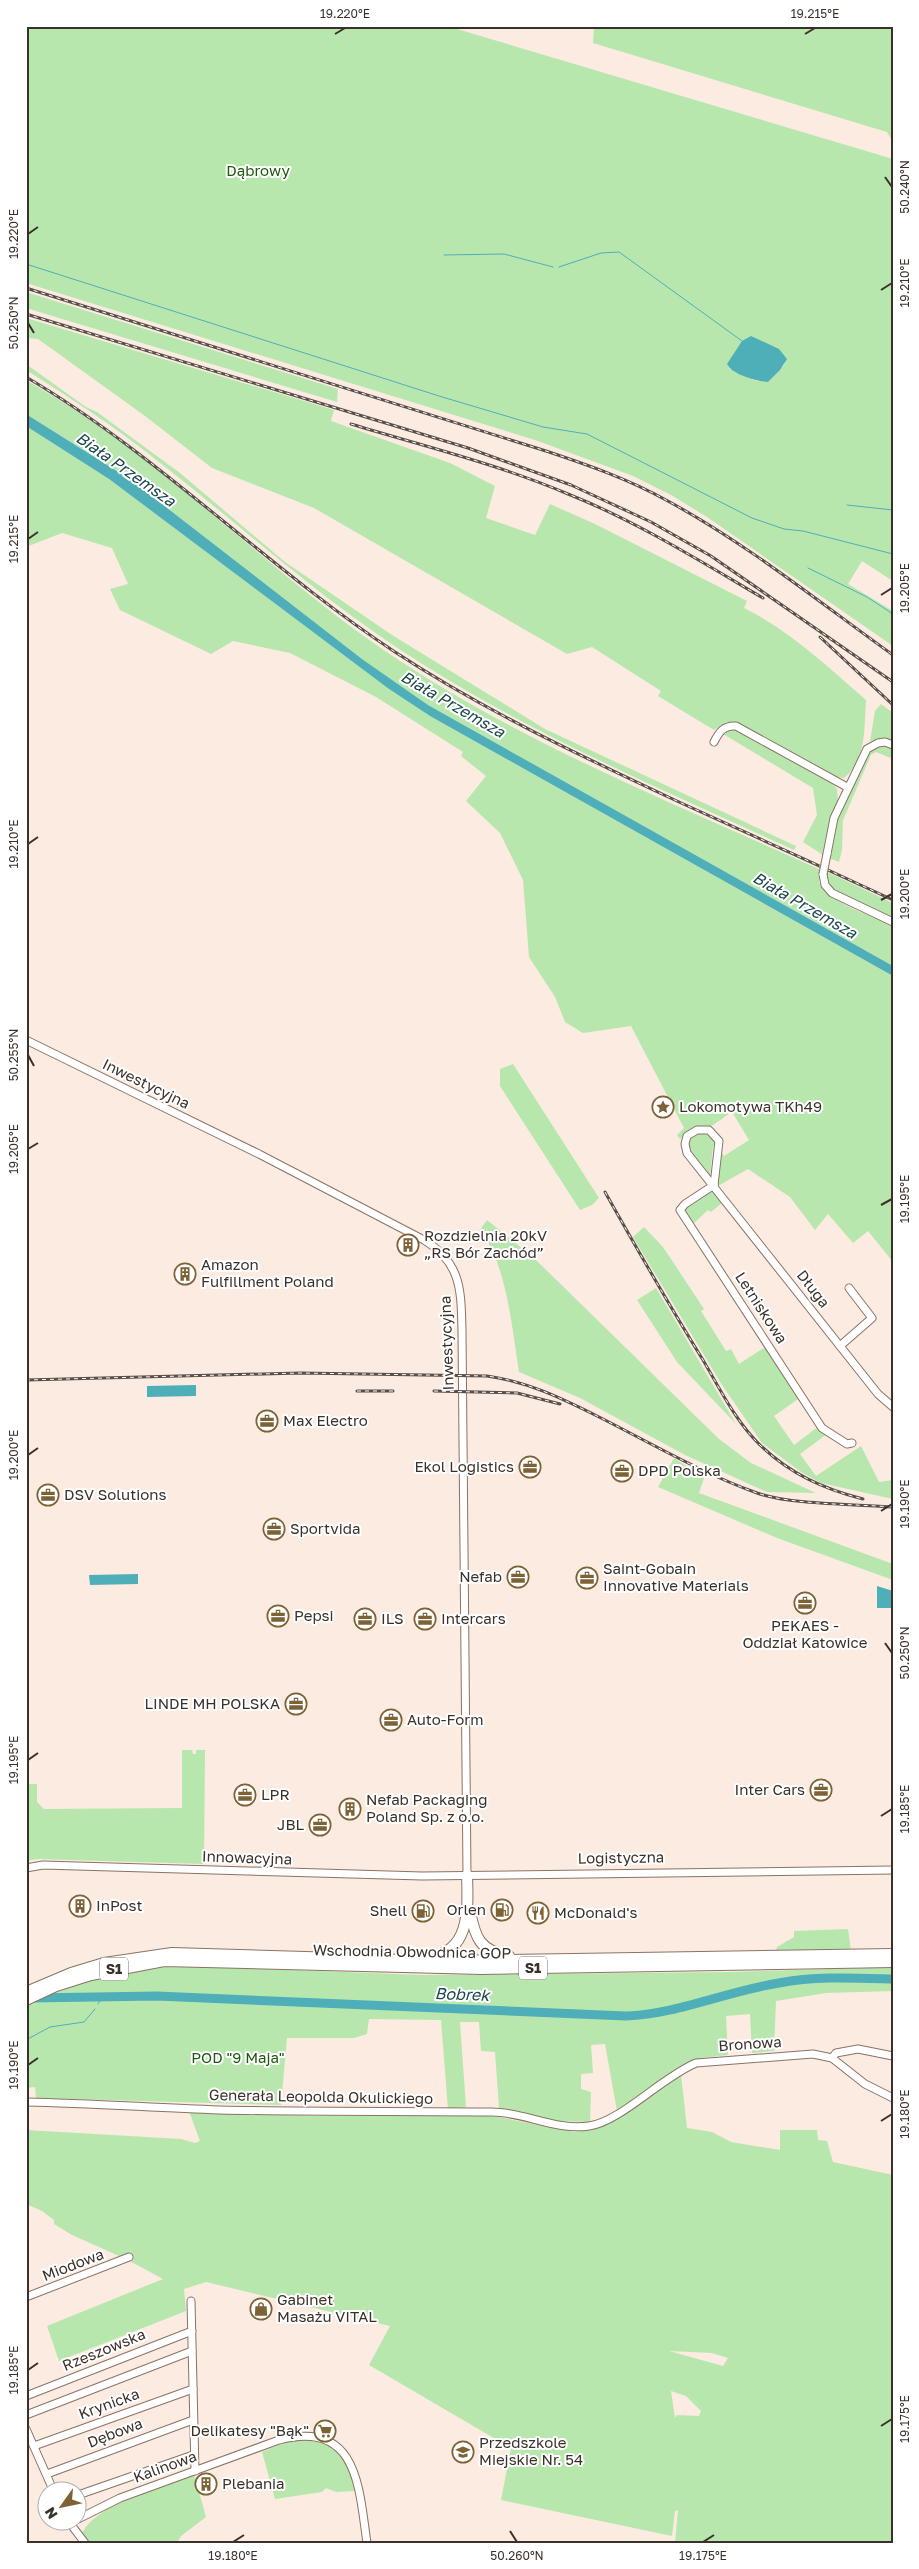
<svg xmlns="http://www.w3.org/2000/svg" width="919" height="2569" viewBox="0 0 919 2569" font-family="'Golos Text',sans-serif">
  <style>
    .green { fill: #b8e7ae; fill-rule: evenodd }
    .water { fill: #4eafb8 }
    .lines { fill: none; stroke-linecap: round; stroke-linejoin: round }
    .stream { stroke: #4eafb8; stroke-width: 1 }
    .river { stroke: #4eafb8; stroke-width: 9 }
    .minor-casing { stroke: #8b7364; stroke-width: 9 }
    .highway-casing { stroke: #8b7364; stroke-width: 12 }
    .minor { stroke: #fff; stroke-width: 7 }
    .highway { stroke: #fff; stroke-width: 10 }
    .rail-casing { stroke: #5a4f48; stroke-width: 3 }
    .rail { stroke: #fff; stroke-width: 1; stroke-dasharray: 4; stroke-linecap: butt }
    .minor-bridge-casing { stroke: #8b7364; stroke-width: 9; stroke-linecap: butt }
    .minor-bridge { stroke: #fff; stroke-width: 7 }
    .ticks { fill: none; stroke: #3b312a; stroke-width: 2 }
    .labels { text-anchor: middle; stroke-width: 4; stroke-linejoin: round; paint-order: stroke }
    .shield { fill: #fff; stroke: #766f6a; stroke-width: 1 }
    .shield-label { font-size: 14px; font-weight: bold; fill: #3b312a }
    .park-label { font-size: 15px; fill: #1d590e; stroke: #fff }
    .street-label { font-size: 15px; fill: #3b312a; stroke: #fff }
    .poi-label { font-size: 15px; fill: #3b312a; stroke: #fff; text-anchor: start }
    .water-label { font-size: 16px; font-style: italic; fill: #1c484c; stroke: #fff }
    .neatline { fill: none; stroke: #3b312a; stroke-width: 2 }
    .ticks-label { font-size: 12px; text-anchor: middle; fill: #3b312a }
  </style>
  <rect width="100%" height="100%" fill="#fbebe1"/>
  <!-- green -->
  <g class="green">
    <path d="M26,26H447L893,159V581L862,561L848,584L893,611V646L707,517L671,495L633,476L535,440L26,283ZM785,364L768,382L753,380L729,368Z"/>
    <path d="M594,26H893V142L887,132L593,43Z"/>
    <path d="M26,292L338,389L337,402L26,308Z"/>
    <path d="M26,318L334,410L331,421L450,463L495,486L486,518L535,535L550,504L595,524L747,601L744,608C789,630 828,667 866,700C864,727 867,759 844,778L835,777L734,722H726L714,730L658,696L661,691L592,647L567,654L314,508L212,468L145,416L38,339L26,338Z"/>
    <path d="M26,364L86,407L97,412L180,473L285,562L392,635L545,729L796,846L794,850C659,788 523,731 399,649C313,592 236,522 154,458C114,426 70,398 26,370Z"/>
    <path d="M26,380C160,455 265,570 391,655C524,744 675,804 821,870L819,882C832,905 870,915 893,925V966L428,705L362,659L131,480L26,414Z"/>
    <path d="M26,426L109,479L389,689L430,716L893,976V1262L868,1231L853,1243L828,1214L815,1230L790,1197L748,1169L718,1186L717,1182L722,1153L724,1156L749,1140L732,1112L710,1127L695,1126L680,1139L677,1135L684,1128L631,1026L583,1033L565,1022L555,997L529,957L523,880L500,833L466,801L486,776L461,756L463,752L376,697L290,653L233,641L211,654L120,610L110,589L128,584L112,548L62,533L26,547Z"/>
    <path d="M881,704L893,713V742L879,739L870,741L875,711Z"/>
    <path d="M730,727L742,731L832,783L837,789L838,802L831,818L823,855L803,842L817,815L813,788L723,734Z"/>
    <path d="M883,744L893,748V759L876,752L871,755L843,820L842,850L839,862L829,858L837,817L868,752Z"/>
    <path d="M827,872L893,903V918L839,894L829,885L826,879Z"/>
    <path d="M513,1064L599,1198L592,1205L580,1210L500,1086V1069Z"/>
    <path d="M696,1133H708L714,1137L716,1144L713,1146L710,1176L689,1151V1141Z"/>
    <path d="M713,1188L723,1202L711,1212L708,1210L692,1225L683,1211V1208Z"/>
    <path d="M487,1220L535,1259L719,1439L751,1463L816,1493L767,1492L685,1455L580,1398L519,1372C513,1335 506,1257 479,1231Z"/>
    <path d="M644,1227L663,1247L704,1309L701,1311L726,1351L731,1349L739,1364L770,1344L804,1395L774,1416L794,1445L819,1426L827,1434L800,1454L816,1476L861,1446L879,1482L893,1480V1499L821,1483L801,1472L762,1443L722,1385L633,1237Z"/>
    <path d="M656,1288L736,1424L677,1362L637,1300Z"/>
    <path d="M674,1458L704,1478L699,1493L893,1564V1580L777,1538L658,1487Z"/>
    <path d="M182,1750H192L193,1754H196V1750H205L204,1864L37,1859L26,1861V1784H37V1802L44,1809L182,1808Z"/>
    <path d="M848,1929L851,1950H776L777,1947L794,1937V1931Z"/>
    <path d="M166,1965L423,1975L731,1972L893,1967V1991L826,1993L776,2001L774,2051L752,2053L750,2014L726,2016L728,2055L701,2058L680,2066L687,2128L712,2132L731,2142L780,2150V2130H817L818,2140L827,2141L833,2162L893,2175V2543H675L678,2510L675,2511L672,2536L501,2500L511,2448L369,2365L390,2326L206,2282L184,2289L186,2311L59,2361L47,2326L163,2279L128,2260L72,2235L54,2224V2220L42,2211L26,2204V2130L181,2139L195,2143L200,2141L189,2111L310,2116H493L574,2132L601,2127L633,2104L617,2111L605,2044L591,2045L593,2073L581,2074V2089L591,2092L590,2122L558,2121L499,2108L495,2052L481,2051L479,2022H460L466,2107L448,2109L441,2020L369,2019L367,2034L354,2038H287L281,2105L36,2098L35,2087L26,2088V2006L57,1991L91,1979ZM669,2351L712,2353L728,2358L723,2366ZM671,2391L686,2396L701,2411L699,2416L677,2415L675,2418Z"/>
    <path d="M295,2438C338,2440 346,2453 356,2491L336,2492L326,2488L322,2492L275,2499L262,2452Z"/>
    <path d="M194,2474L206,2517L181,2536L177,2543H90L82,2533C99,2502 162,2487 194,2474Z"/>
  </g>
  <!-- water -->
  <g class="water">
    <path d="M751,336L779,349L787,359L780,370L768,382C756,381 733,375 727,364L742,341Z"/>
    <path d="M26,414L131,480L362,659L428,705L893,966V976L430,716L389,689L109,479L26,426Z"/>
    <path d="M196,1385V1396L147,1397V1386Z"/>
    <path d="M138,1574V1584L90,1585L89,1575Z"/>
    <path d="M877,1586L893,1591V1608H877Z"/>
  </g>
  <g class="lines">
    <!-- stream -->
    <g class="stream">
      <path d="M444,255L504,254L553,267"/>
      <path d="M26,264L439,396L543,427L587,434L752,518L784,529L803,531L893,554"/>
      <path d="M559,267L601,253L619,252L742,341"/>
      <path d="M847,505L893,510"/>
      <path d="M808,568L867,597L893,614"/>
      <path d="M98,2004L102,1997"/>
      <path d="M26,2040L50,2027L84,2022L95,2009"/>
    </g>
    <!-- river -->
    <path class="river" d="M31,1998L157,1996L626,2016C678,2014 727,1991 779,1983C816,1976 855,1978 893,1979"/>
    <!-- minor casing -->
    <g class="minor-casing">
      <g id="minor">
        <path d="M714,742C719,732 724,725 736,726L847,787"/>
        <path d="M827,854L834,818L867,749L878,743L885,742L893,745"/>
        <path d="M823,874L825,885L832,893L893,922"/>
        <path d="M26,1040L259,1154L424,1240C462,1263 461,1291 462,1331L467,1875"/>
        <path d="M714,1185L719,1141L709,1130H697L687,1136L685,1144L687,1153L878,1394L893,1407"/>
        <path d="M714,1185L685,1204L680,1210L822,1428L847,1444L852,1443"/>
        <path d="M840,1346L872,1318L849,1288"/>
        <path d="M26,1868L43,1865L422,1876L893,1870"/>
        <path d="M832,2058L836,2053L858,2049L893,2056"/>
        <path d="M26,2102C91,2103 155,2108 219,2110C310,2112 401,2111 492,2112C524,2112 556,2131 589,2126C620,2122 662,2077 696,2063L813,2054L832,2058L865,2084L893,2098"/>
        <path d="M26,2297L129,2257"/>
        <path d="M191,2301L195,2471"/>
        <path d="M26,2396L192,2331"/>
        <path d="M26,2415L192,2351"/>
        <path d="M26,2429L54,2492"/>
        <path d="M34,2446L193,2389"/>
        <path d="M47,2474L193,2420"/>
        <path d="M78,2495L193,2455"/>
        <path d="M78,2519L120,2498L279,2440C358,2419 359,2488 367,2543"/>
        <path d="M69,2522L85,2543"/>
      </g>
    </g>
    <!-- highway casing -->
    <g class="highway-casing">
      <g id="highway">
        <path d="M470,1911C475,1938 480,1951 509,1956"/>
        <path d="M428,1957C471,1953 468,1908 467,1875"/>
        <path d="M26,1992L71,1973L104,1963L172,1953L443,1961L893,1954"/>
        <path d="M26,2000L56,1986L91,1975L164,1961L482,1969L893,1962"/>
      </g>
    </g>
    <!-- minor -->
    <use href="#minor" class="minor"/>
    <!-- highway -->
    <use href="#highway" class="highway"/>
    <!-- rail casing -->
    <g class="rail-casing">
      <g id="rail">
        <path d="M26,288L546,451C588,465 628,479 666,500C746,543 819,602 893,655"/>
        <path d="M26,314L468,448L571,485L651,522L711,556L893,682"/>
        <path d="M26,377C159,455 266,567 395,652C485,711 581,756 679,802C750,834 822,867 893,900"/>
        <path d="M351,424C423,446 498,464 568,494C636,521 700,561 763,598"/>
        <path d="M820,637L893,705"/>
        <path d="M605,1192C637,1249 669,1305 703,1360C720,1389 736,1422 760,1445C790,1474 824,1489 863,1499"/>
        <path d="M26,1380L300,1373L487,1376C530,1382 565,1400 603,1419C654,1445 704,1474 757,1493C792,1505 854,1504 893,1507"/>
        <path d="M357,1391H393"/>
        <path d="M434,1391L517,1393L560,1404"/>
      </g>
    </g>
    <!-- rail -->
    <use href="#rail" class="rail"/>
    <!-- minor-bridge casing -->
    <g class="minor-bridge-casing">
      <path id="minor-bridge" d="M823,874L827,854"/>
    </g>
    <!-- minor-bridge -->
    <use href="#minor-bridge" class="minor-bridge"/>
  </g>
  <!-- ticks -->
  <path class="ticks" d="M335,34L345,28M805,34L815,28M885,177L892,187M28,234L38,227M881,290L892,283M28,323L34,333M28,539L38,532M881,595L892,588M28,844L38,837M881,900L892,894M28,1055L34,1066M28,1149L38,1143M881,1205L892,1199M28,1455L38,1448M881,1511L892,1504M885,1643L892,1653M28,1760L38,1753M881,1816L892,1809M28,2065L38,2058M881,2121L892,2114M28,2370L38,2363M881,2426L892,2419M510,2531L517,2542M233,2542L244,2535M703,2542L714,2535"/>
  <!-- icons -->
  <defs>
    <g id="sight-ring" transform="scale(1.125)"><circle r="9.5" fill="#fff" stroke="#7c6234" stroke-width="1.5"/><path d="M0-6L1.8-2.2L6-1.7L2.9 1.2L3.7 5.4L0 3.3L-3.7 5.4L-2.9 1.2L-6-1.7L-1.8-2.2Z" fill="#7c6234"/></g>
    <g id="building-ring" transform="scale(1.125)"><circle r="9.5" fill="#fff" stroke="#7c6234" stroke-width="1.5"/><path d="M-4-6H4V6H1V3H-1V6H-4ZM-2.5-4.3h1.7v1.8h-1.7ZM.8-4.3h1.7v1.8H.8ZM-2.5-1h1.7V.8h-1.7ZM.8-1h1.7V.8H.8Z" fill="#7c6234"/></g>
    <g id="office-ring" transform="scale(1.125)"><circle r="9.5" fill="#fff" stroke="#7c6234" stroke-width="1.5"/><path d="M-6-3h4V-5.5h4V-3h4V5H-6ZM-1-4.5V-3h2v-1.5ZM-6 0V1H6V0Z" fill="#7c6234"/></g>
    <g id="fuel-ring" transform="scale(1.125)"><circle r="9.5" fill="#fff" stroke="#7c6234" stroke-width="1.5"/><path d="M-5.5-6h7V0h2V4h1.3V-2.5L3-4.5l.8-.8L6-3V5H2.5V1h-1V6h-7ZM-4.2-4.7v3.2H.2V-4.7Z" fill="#7c6234"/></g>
    <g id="restaurant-ring" transform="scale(1.125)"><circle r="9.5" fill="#fff" stroke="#7c6234" stroke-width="1.5"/><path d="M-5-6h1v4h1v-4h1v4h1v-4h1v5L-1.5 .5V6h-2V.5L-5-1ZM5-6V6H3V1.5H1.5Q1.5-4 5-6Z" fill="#7c6234"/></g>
    <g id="shop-ring" transform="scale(1.125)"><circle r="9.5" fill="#fff" stroke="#7c6234" stroke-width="1.5"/><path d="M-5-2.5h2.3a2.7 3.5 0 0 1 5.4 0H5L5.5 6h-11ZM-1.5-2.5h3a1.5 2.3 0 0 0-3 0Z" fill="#7c6234"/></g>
    <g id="supermarket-ring" transform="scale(1.125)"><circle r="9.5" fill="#fff" stroke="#7c6234" stroke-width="1.5"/><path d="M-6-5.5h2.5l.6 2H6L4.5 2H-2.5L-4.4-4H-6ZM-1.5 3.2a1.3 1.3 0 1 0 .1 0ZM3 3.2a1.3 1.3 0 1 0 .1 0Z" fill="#7c6234"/></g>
    <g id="school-ring" transform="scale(1.125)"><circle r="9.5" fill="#fff" stroke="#7c6234" stroke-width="1.5"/><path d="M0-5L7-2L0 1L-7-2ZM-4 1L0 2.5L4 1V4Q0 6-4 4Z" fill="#7c6234"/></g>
  </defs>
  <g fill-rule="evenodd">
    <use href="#sight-ring" x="663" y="1107"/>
    <use href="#building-ring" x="408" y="1245"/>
    <use href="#building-ring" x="185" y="1274"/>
    <use href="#office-ring" x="267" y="1421"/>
    <use href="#office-ring" x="530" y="1467"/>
    <use href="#office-ring" x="622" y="1471"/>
    <use href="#office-ring" x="48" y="1495"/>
    <use href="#office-ring" x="274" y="1529"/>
    <use href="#office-ring" x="518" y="1577"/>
    <use href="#office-ring" x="587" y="1578"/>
    <use href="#office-ring" x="805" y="1603"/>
    <use href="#office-ring" x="278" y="1616"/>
    <use href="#office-ring" x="365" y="1619"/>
    <use href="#office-ring" x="425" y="1619"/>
    <use href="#office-ring" x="296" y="1704"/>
    <use href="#office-ring" x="391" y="1720"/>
    <use href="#office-ring" x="821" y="1790"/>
    <use href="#office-ring" x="245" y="1795"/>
    <use href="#building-ring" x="350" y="1809"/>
    <use href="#office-ring" x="320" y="1825"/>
    <use href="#building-ring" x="80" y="1906"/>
    <use href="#fuel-ring" x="502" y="1910"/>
    <use href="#fuel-ring" x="423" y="1911"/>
    <use href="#restaurant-ring" x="538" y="1913"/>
    <use href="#shop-ring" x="261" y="2309"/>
    <use href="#supermarket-ring" x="325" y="2431"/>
    <use href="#school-ring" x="463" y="2452"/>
    <use href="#building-ring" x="206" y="2484"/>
  </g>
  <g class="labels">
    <!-- shield labels -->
    <g class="shield">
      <rect x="519" y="1956.5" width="28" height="23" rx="4"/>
      <rect x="100" y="1957.5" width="28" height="23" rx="4"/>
    </g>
    <g class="shield-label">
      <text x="533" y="1973">S1</text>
      <text x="114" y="1974">S1</text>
    </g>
    <!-- park labels -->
    <g class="park-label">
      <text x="258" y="176">Dąbrowy</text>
      <text x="238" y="2063">POD "9 Maja"</text>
    </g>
    <!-- street labels -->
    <g class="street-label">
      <text transform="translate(146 1084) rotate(26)" y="5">Inwestycyjna</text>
      <text transform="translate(813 1289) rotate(52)" y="5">Długa</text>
      <text transform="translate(761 1308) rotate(57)" y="5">Letniskowa</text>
      <text transform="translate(447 1343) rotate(-92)" y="5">Inwestycyjna</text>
      <text transform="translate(247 1858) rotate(2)" y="5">Innowacyjna</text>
      <text transform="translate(621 1858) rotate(-1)" y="5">Logistyczna</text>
      <text transform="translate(412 1952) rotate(1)" y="5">Wschodnia Obwodnica GOP</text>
      <text transform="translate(750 2044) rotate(-4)" y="5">Bronowa</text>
      <text transform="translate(321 2097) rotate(1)" y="5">Generała Leopolda Okulickiego</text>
      <text transform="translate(73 2265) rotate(-21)" y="5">Miodowa</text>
      <text transform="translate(104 2350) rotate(-22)" y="5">Rzeszowska</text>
      <text transform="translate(109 2404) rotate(-20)" y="5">Krynicka</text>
      <text transform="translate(115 2433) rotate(-21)" y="5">Dębowa</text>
      <text transform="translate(165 2467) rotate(-20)" y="5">Kalinowa</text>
    </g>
    <!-- poi labels -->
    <g class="poi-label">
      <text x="679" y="1112">Lokomotywa TKh49</text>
      <text x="424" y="1241">Rozdzielnia 20kV<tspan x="424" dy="17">„RS Bór Zachód”</tspan></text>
      <text x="201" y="1270">Amazon<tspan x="201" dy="17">Fulfillment Poland</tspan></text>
      <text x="283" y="1426">Max Electro</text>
      <text x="514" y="1472" text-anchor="end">Ekol Logistics</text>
      <text x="638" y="1476">DPD Polska</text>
      <text x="64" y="1500">DSV Solutions</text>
      <text x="290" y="1534">Sportvida</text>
      <text x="603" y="1574">Saint-Gobain<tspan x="603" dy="17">Innovative Materials</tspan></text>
      <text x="502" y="1582" text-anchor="end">Nefab</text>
      <text x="294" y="1621">Pepsi</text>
      <text x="381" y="1624">ILS</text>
      <text x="441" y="1624">Intercars</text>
      <text x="805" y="1631" text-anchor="middle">PEKAES -<tspan x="805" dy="17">Oddział Katowice</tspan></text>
      <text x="280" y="1709" text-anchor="end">LINDE MH POLSKA</text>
      <text x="407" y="1725">Auto-Form</text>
      <text x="805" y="1795" text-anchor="end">Inter Cars</text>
      <text x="261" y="1800">LPR</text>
      <text x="366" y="1805">Nefab Packaging<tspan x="366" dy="17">Poland Sp. z o.o.</tspan></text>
      <text x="304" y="1830" text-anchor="end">JBL</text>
      <text x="96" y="1911">InPost</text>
      <text x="486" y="1915" text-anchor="end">Orlen</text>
      <text x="407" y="1916" text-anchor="end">Shell</text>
      <text x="554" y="1918">McDonald's</text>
      <text x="277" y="2305">Gabinet<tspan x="277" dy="17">Masażu VITAL</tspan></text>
      <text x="309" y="2436" text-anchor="end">Delikatesy "Bąk"</text>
      <text x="479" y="2448">Przedszkole<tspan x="479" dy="17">Miejskie Nr. 54</tspan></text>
      <text x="222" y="2489">Plebania</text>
    </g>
    <!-- water labels -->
    <g class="water-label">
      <text transform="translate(126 469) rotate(35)" y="6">Biała Przemsza</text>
      <text transform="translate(453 704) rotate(30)" y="6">Biała Przemsza</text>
      <text transform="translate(805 905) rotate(30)" y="6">Biała Przemsza</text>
      <text transform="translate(462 1994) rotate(2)" y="6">Bobrek</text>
    </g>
  </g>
  <!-- border -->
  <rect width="919" height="2569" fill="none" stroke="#ffffff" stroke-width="55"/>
  <!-- north arrow -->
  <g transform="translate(62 2506) rotate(237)"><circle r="24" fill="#ffffff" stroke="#b1adaa"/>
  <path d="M0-4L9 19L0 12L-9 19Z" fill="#7c6234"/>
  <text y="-8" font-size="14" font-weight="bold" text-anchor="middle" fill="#3b312a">N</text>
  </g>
  <rect x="28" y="28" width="864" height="2514" class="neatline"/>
  <g class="ticks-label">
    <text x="345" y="18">19.220°E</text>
    <text x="815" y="18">19.215°E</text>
    <text transform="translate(905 187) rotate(-90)" y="4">50.240°N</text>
    <text transform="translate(14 234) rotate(-90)" y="4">19.220°E</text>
    <text transform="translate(905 283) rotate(-90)" y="4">19.210°E</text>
    <text transform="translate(14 323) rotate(-90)" y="4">50.250°N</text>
    <text transform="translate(14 539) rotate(-90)" y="4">19.215°E</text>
    <text transform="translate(905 588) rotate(-90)" y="4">19.205°E</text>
    <text transform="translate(14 844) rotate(-90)" y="4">19.210°E</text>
    <text transform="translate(905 894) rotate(-90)" y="4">19.200°E</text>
    <text transform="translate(14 1055) rotate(-90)" y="4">50.255°N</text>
    <text transform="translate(14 1149) rotate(-90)" y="4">19.205°E</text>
    <text transform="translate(905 1199) rotate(-90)" y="4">19.195°E</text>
    <text transform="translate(14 1455) rotate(-90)" y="4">19.200°E</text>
    <text transform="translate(905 1504) rotate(-90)" y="4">19.190°E</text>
    <text transform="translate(905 1653) rotate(-90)" y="4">50.250°N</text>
    <text transform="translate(14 1760) rotate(-90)" y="4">19.195°E</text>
    <text transform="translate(905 1809) rotate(-90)" y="4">19.185°E</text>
    <text transform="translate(14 2065) rotate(-90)" y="4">19.190°E</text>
    <text transform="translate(905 2114) rotate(-90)" y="4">19.180°E</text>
    <text transform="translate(14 2370) rotate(-90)" y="4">19.185°E</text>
    <text transform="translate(905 2419) rotate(-90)" y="4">19.175°E</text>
    <text x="233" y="2560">19.180°E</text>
    <text x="517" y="2560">50.260°N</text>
    <text x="703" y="2560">19.175°E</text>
  </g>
</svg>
